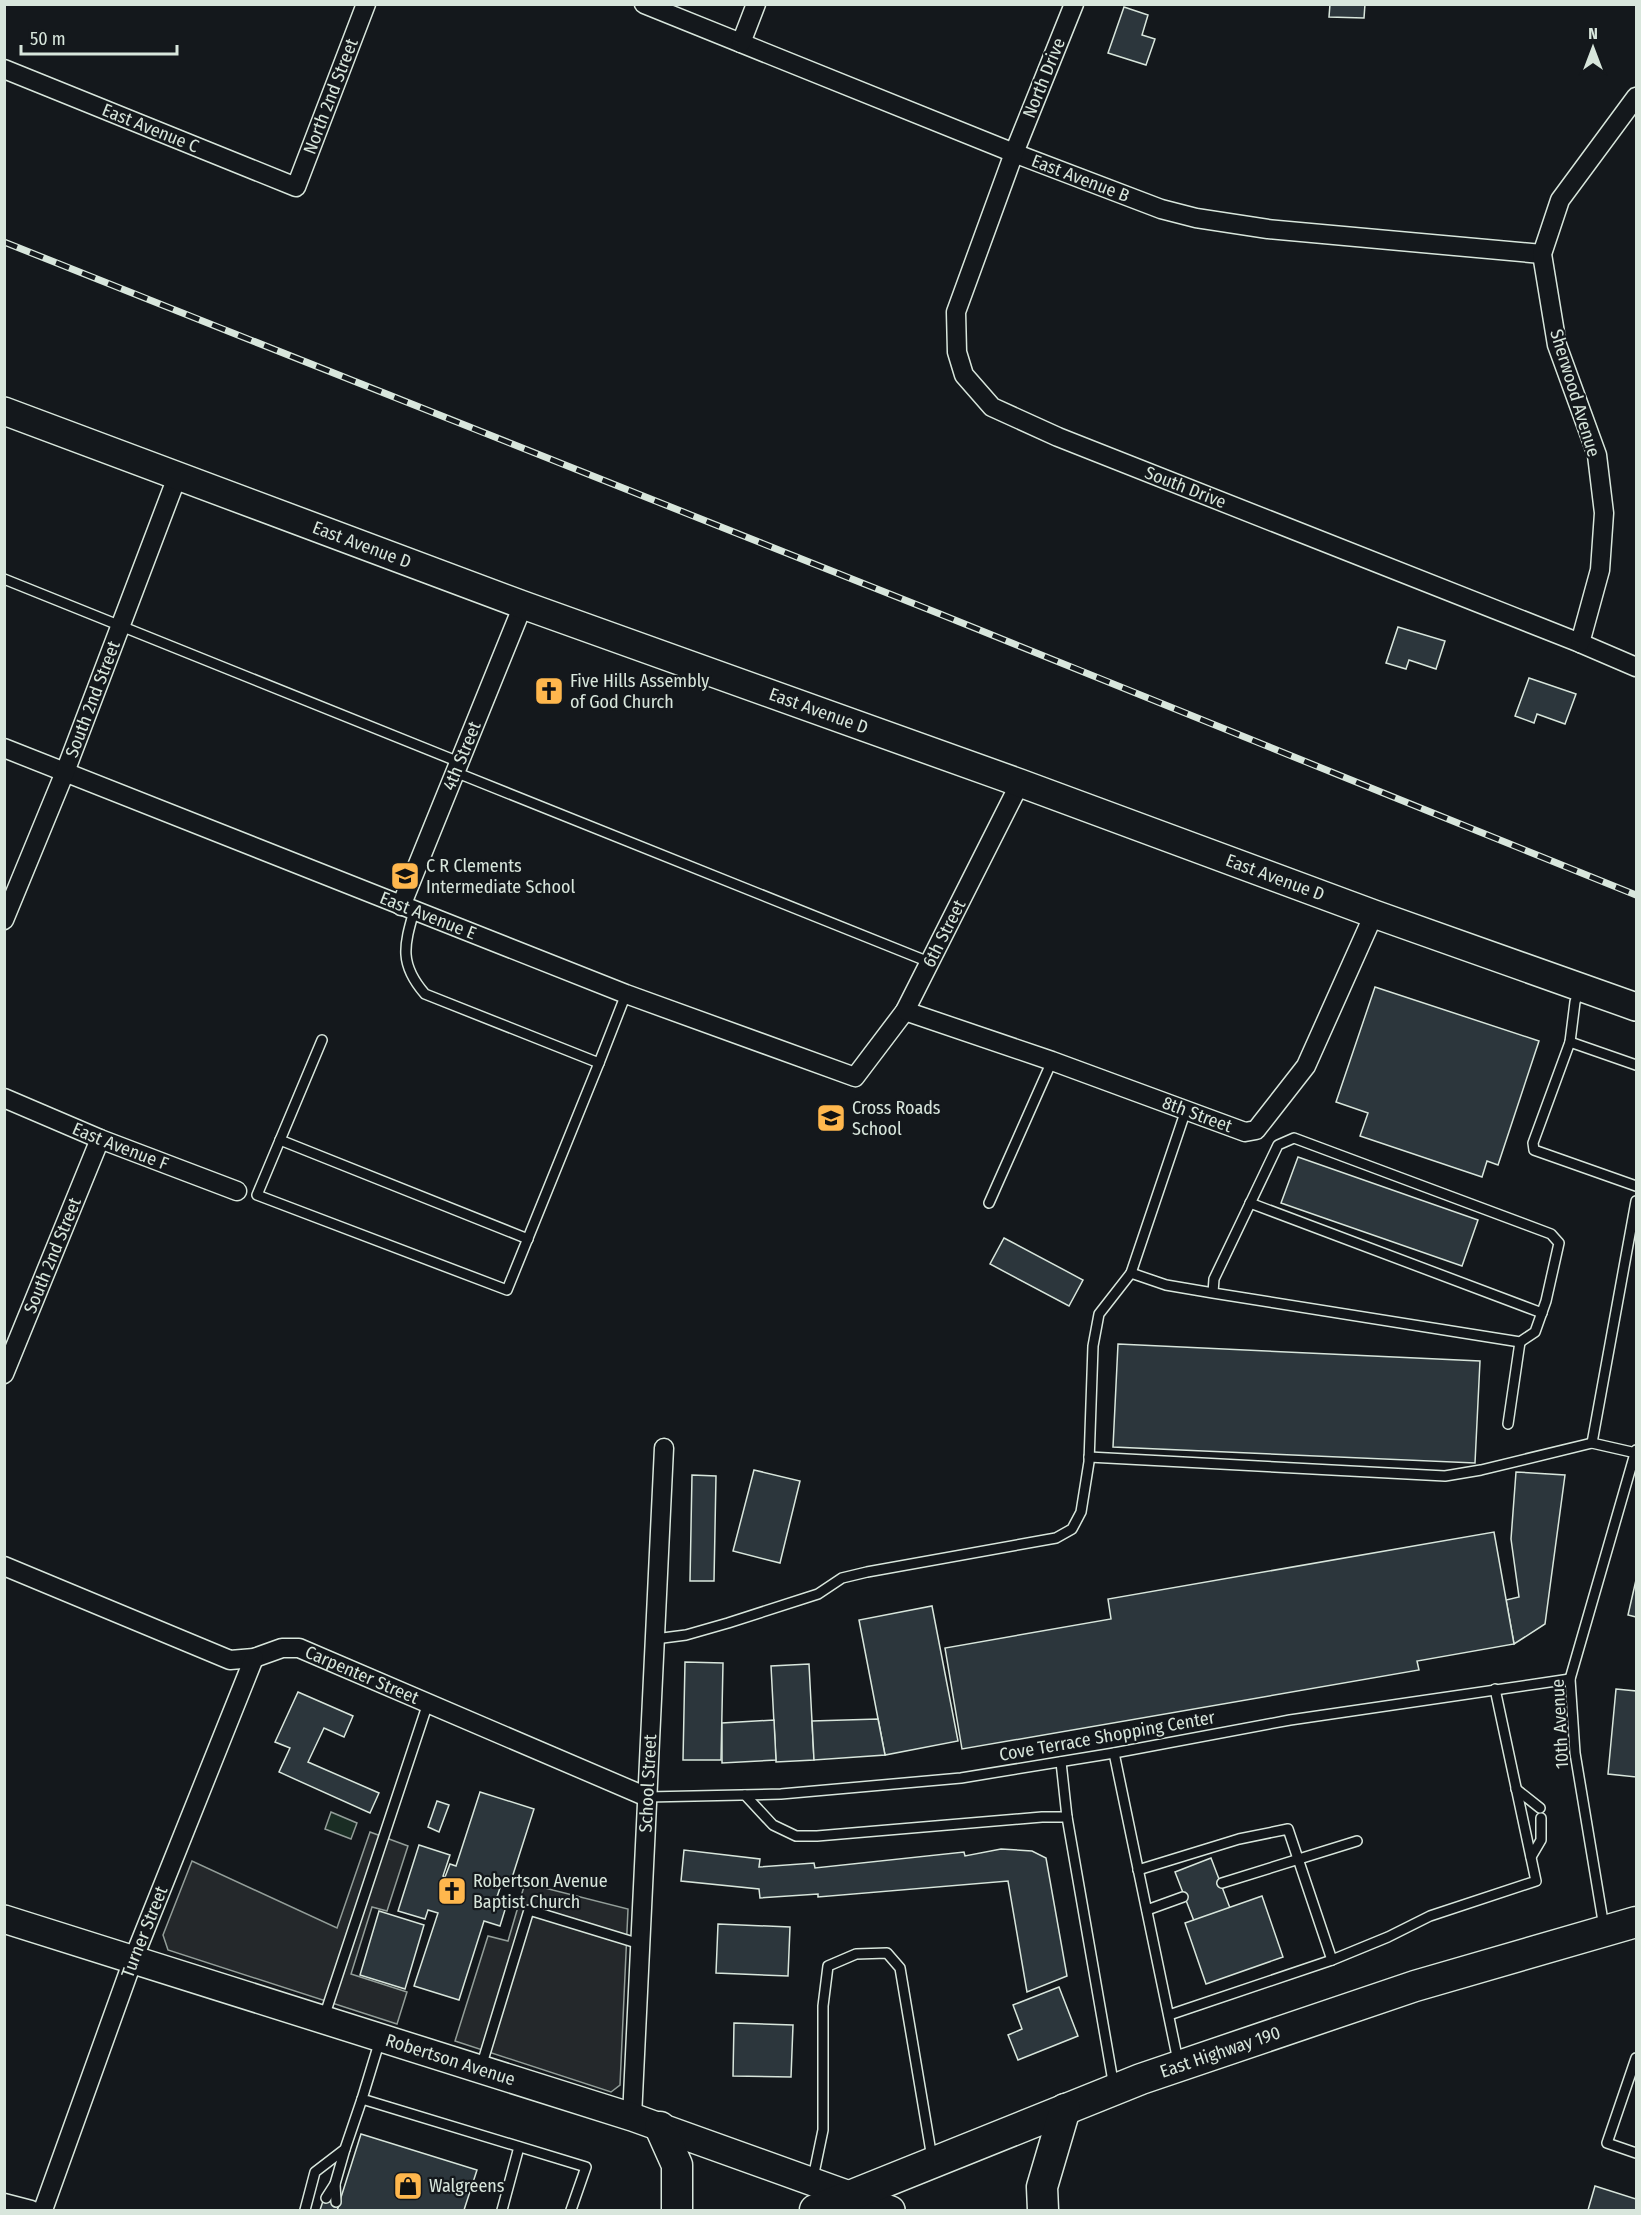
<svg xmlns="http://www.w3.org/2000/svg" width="1641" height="2215" viewBox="0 0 1641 2215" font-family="'Fira Sans Condensed',sans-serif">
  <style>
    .green { fill: #1a2d24; stroke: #939e99; stroke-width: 1.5 }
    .parking { fill: #24282b; stroke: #939e99; stroke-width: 1.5 }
    .building { fill: #2c363c; stroke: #d8e6dc; stroke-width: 1.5 }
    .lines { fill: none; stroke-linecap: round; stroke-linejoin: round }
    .lane-casing { stroke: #d8e6dc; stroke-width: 12 }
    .street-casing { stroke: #d8e6dc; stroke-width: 21 }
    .secondary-casing { stroke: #d8e6dc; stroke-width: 30 }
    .primary-casing { stroke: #d8e6dc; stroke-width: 33 }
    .lane { stroke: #14181c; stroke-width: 9 }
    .street { stroke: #14181c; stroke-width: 18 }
    .secondary { stroke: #14181c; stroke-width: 27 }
    .primary { stroke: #14181c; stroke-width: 30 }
    .rail-casing { stroke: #d8e6dc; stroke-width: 7 }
    .rail { stroke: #14181c; stroke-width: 4.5; stroke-dasharray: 14; stroke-linecap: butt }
    .labels { text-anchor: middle; stroke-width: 4.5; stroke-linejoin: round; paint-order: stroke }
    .street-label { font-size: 18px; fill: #d8e6dc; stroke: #14181c }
    .poi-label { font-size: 18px; fill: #d8e6dc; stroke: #14181c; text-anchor: start }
  </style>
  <rect width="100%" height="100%" fill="#14181c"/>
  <!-- green -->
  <path class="green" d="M331,1812L357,1823L351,1839L325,1829Z"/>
  <!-- parking -->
  <g class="parking">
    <path d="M370,1832L408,1846L387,1911L372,1907L351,1974L407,1992L397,2024L168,1950L163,1935L192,1861L337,1928Z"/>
    <path d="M525,1883L628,1909L620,2085L611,2092L455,2041L488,1936L508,1941Z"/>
  </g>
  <!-- building -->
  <g class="building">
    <path d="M1330,4H1365L1364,18L1329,17Z"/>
    <path d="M1124,7L1148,15L1142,35L1155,39L1146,65L1108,53Z"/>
    <path d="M1398,627L1445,641L1436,669L1409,660L1406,669L1386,663Z"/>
    <path d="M1529,678L1576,694L1565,724L1537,714L1534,723L1515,716Z"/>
    <path d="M1375,987L1539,1041L1498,1165L1487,1161L1482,1177L1360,1136L1368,1113L1336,1102Z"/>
    <path d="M1298,1157L1478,1220L1462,1266L1281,1203Z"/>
    <path d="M1004,1238L1083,1280L1069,1306L990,1264Z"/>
    <path d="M1118,1344L1480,1361L1475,1463L1113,1447Z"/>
    <path d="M754,1470L800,1481L780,1563L733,1551Z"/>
    <path d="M1516,1472L1565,1475L1545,1624L1514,1644L1506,1600L1519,1597L1511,1539Z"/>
    <path d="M692,1475L716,1476L714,1581H690Z"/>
    <path d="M1494,1532L1514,1644L1417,1661L1419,1670L962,1749L945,1648L1111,1619L1108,1599Z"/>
    <path d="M1636,1580V1617L1628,1615Z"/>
    <path d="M932,1606L958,1741L885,1755L859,1620Z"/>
    <path d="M685,1662L723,1663L721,1760H683Z"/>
    <path d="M809,1664L814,1760L776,1762L771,1666Z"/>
    <path d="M1616,1689L1636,1691V1777L1608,1774Z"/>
    <path d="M298,1692L353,1716L344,1737L324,1728L308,1762L379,1793L370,1813L279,1772L290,1748L275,1742Z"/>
    <path d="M878,1719L885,1755L814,1760L812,1721Z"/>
    <path d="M774,1720L776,1760L722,1763V1723Z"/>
    <path d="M480,1792L534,1809L510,1884L502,1882L497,1897L508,1900L500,1926L484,1921L459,2000L414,1986L438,1913L428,1910L425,1919L398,1911L419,1845L450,1855L443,1876L445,1877L450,1864L456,1866Z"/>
    <path d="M437,1801L449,1805L439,1832L428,1827Z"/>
    <path d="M1001,1849L1032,1851L1046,1858L1067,1976L1027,1992L1008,1881L818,1897V1894L760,1898L759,1889L681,1881L684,1850L760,1859L759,1867L814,1863L815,1868L964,1852L965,1856Z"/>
    <path d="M1211,1858L1230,1908L1194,1921L1175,1872Z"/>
    <path d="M1262,1896L1283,1957L1206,1984L1185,1923Z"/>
    <path d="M379,1911L424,1925L405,1989L360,1975Z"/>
    <path d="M718,1924L790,1927L788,1976L716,1973Z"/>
    <path d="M1059,1987L1078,2036L1018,2060L1008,2035L1022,2029L1013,2005Z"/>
    <path d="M734,2023L793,2025L791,2077L733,2076Z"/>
    <path d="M361,2134L477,2170L464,2210H337Z"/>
    <path d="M1595,2186L1636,2199V2210H1588Z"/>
    <path d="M324,2198L340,2203L337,2210H320Z"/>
  </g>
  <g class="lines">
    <!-- lane casing -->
    <g class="lane-casing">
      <g id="lane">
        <path d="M4,579L459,762"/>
        <path d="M455,772L929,962"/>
        <path d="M414,911C404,946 399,964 425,994L599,1063L626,994"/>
        <path d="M1579,990L1575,1002L1570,1042L1533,1143L1534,1150L1636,1186"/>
        <path d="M322,1040L257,1195L507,1290L599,1063"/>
        <path d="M1570,1042L1636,1065"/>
        <path d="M280,1140L528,1239"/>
        <path d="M989,1203L1052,1061"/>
        <path d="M1250,1203L1542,1313"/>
        <path d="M1131,1273L1166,1285L1213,1293L1520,1342L1535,1332L1546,1301L1559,1243L1551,1234L1294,1138L1278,1145L1214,1279L1213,1293"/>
        <path d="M1508,1424L1520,1342"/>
        <path d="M1636,1453L1592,1443L1636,1201"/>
        <path d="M1089,1457L1445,1476L1481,1470L1592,1443"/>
        <path d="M655,1639L686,1635L728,1623L818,1594L842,1578L867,1572L1056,1538L1072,1529L1081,1512L1089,1462L1093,1346L1099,1314L1131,1273L1186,1110"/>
        <path d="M1114,1753L1178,2061"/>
        <path d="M1061,1762L1067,1817"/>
        <path d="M1516,1789L1540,1808"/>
        <path d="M745,1795L773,1825L796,1836H817L1042,1817H1067L1114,2087"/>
        <path d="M647,1797L781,1794L961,1778L1114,1753L1290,1720L1570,1679"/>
        <path d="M1531,1857L1541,1840V1818"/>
        <path d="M1138,1870L1239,1839L1288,1829L1332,1960"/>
        <path d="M1222,1883L1357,1841"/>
        <path d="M1147,1910L1183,1897"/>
        <path d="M1604,1927L1575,1753L1570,1679L1636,1450"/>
        <path d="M1169,2015L1332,1960L1388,1937L1430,1916L1536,1881L1495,1689"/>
        <path d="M324,2017L428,1703"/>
        <path d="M380,2040L362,2099L586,2167L571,2210"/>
        <path d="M1636,2058L1607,2143L1636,2153"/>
        <path d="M481,2067L529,1910L640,1944"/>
        <path d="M813,2178L823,2130V2006L828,1966L856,1954L887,1953L900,1968L932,2158"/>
        <path d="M335,2184L336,2202"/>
        <path d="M326,2198L335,2184L345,2149"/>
        <path d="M305,2210L315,2172L345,2149L362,2099"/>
        <path d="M502,2210L519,2147"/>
      </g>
    </g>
    <!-- street casing -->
    <g class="street-casing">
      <g id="street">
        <path id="s1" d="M644,4L1014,153L1161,209L1196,218L1268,229L1542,254"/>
        <path id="s2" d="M1074,4L1014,153L956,312L957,352L964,375L992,407L1058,437L1580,643L1636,667"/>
        <path d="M741,43L756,4"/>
        <path id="s3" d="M4,69L296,187L366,4"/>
        <path d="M1580,643L1600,570L1604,513L1597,455L1557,345L1542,254L1560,200L1636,97"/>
        <path id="s4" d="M4,748L626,994L855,1077L905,1011L1020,783"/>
        <path id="s5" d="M401,906L523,605"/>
        <path id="s6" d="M4,920L65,772L177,477"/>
        <path id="s7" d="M905,1011L1052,1061L1245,1132L1256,1130L1306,1066L1374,914"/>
        <path id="s8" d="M4,1098L100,1139L237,1191"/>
        <path id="s9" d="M4,1374L100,1139"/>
        <path id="s10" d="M4,1566L230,1660L254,1658L282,1648H299L647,1797"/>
        <path id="s11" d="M632,2117L664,1448"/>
        <path d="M4,2203L31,2210"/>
        <path id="s12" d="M43,2210L133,1960L254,1658"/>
      </g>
    </g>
    <!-- secondary casing -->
    <g class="secondary-casing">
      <g id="secondary">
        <path id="s13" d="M4,411L523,605L1020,783L1374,914L1636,1007"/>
        <path id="s14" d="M4,1919L632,2117L891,2210"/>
      </g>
    </g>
    <!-- primary casing -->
    <g class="primary-casing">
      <g id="primary">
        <path d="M660,2127L677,2165V2210"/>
        <path id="s15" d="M815,2210L1141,2079L1415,1986L1636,1922"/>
        <path d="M1043,2210L1042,2187L1065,2109"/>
      </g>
    </g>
    <!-- lane -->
    <use href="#lane" class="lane"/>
    <!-- street -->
    <use href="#street" class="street"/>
    <!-- secondary -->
    <use href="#secondary" class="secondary"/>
    <!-- primary -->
    <use href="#primary" class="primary"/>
    <!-- rail casing -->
    <g class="rail-casing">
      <path id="rail" d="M4,242L940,614L1636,895"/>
    </g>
    <!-- rail -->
    <use href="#rail" class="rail"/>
  </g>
  <!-- icons -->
  <defs>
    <g id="church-square" transform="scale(1.5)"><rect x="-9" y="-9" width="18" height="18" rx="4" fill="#ffb74d" stroke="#14181c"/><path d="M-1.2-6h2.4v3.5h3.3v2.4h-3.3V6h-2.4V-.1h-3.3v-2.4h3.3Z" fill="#111"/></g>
    <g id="school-square" transform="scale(1.5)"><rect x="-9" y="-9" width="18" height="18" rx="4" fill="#ffb74d" stroke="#14181c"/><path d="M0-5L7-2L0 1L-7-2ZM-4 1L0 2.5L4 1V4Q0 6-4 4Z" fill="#111"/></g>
    <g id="shop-square" transform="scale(1.5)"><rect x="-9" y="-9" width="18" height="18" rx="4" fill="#ffb74d" stroke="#14181c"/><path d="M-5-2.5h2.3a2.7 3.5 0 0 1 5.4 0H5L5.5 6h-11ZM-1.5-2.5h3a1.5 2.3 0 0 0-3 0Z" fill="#111"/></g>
  </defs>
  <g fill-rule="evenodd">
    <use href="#church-square" x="549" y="691"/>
    <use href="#school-square" x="405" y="876"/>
    <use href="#school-square" x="831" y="1118"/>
    <use href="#church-square" x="452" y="1891"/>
    <use href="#shop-square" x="408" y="2186"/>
  </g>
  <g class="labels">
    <!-- street labels -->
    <g class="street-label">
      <text transform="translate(1044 78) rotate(-68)" y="6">North Drive</text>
      <text dy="6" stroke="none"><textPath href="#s3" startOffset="412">North 2nd Street</textPath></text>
      <text dy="6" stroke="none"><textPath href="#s3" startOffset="158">East Avenue C</textPath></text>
      <text dy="6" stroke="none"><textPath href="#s1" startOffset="470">East Avenue B</textPath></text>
      <text transform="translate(1575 393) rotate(73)" y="6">Sherwood Avenue</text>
      <text dy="6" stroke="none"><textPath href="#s2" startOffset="646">South Drive</textPath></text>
      <text dy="6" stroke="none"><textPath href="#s13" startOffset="382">East Avenue D</textPath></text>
      <text dy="6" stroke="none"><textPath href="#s6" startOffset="238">South 2nd Street</textPath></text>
      <text dy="6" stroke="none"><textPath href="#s13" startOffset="868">East Avenue D</textPath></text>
      <text dy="6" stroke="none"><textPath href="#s5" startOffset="162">4th Street</textPath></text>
      <text dy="6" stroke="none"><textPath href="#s13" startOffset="1354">East Avenue D</textPath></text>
      <text dy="6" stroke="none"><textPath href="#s4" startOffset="456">East Avenue E</textPath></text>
      <text dy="6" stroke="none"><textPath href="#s4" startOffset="1082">6th Street</textPath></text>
      <text dy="6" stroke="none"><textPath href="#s7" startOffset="310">8th Street</textPath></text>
      <text dy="6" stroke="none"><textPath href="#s8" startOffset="126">East Avenue F</textPath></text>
      <text dy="6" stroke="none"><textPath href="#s9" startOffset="128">South 2nd Street</textPath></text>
      <text dy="6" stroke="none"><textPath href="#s10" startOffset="384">Carpenter Street</textPath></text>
      <text transform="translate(1560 1724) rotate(-93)" y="6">10th Avenue</text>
      <text transform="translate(1107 1736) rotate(-10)" y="6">Cove Terrace Shopping Center</text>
      <text dy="6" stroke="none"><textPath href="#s11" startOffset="334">School Street</textPath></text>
      <text dy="6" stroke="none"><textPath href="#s12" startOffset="296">Turner Street</textPath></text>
      <text dy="6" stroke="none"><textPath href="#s15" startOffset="435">East Highway 190</textPath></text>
      <text dy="6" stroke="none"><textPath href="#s14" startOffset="468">Robertson Avenue</textPath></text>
    </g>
    <!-- poi labels -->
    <g class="poi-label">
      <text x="570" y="687">Five Hills Assembly<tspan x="570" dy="21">of God Church</tspan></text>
      <text x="426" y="872">C R Clements<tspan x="426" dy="21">Intermediate School</tspan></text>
      <text x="852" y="1114">Cross Roads<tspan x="852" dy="21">School</tspan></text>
      <text x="473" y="1887">Robertson Avenue<tspan x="473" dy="21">Baptist Church</tspan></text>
      <text x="429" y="2192">Walgreens</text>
    </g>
  </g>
  <!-- border -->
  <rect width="1641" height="2215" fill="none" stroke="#d8e6dc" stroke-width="12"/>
  <!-- north arrow -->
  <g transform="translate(1593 48)" stroke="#14181c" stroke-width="4.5" paint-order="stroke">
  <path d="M0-4.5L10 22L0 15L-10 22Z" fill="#d8e6dc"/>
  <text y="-9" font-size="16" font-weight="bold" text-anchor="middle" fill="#d8e6dc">N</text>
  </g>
  <!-- scale -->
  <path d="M21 45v9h156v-9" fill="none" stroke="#d8e6dc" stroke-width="3"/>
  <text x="30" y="45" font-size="18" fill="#d8e6dc" stroke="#14181c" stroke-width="4.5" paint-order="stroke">50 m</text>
</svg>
